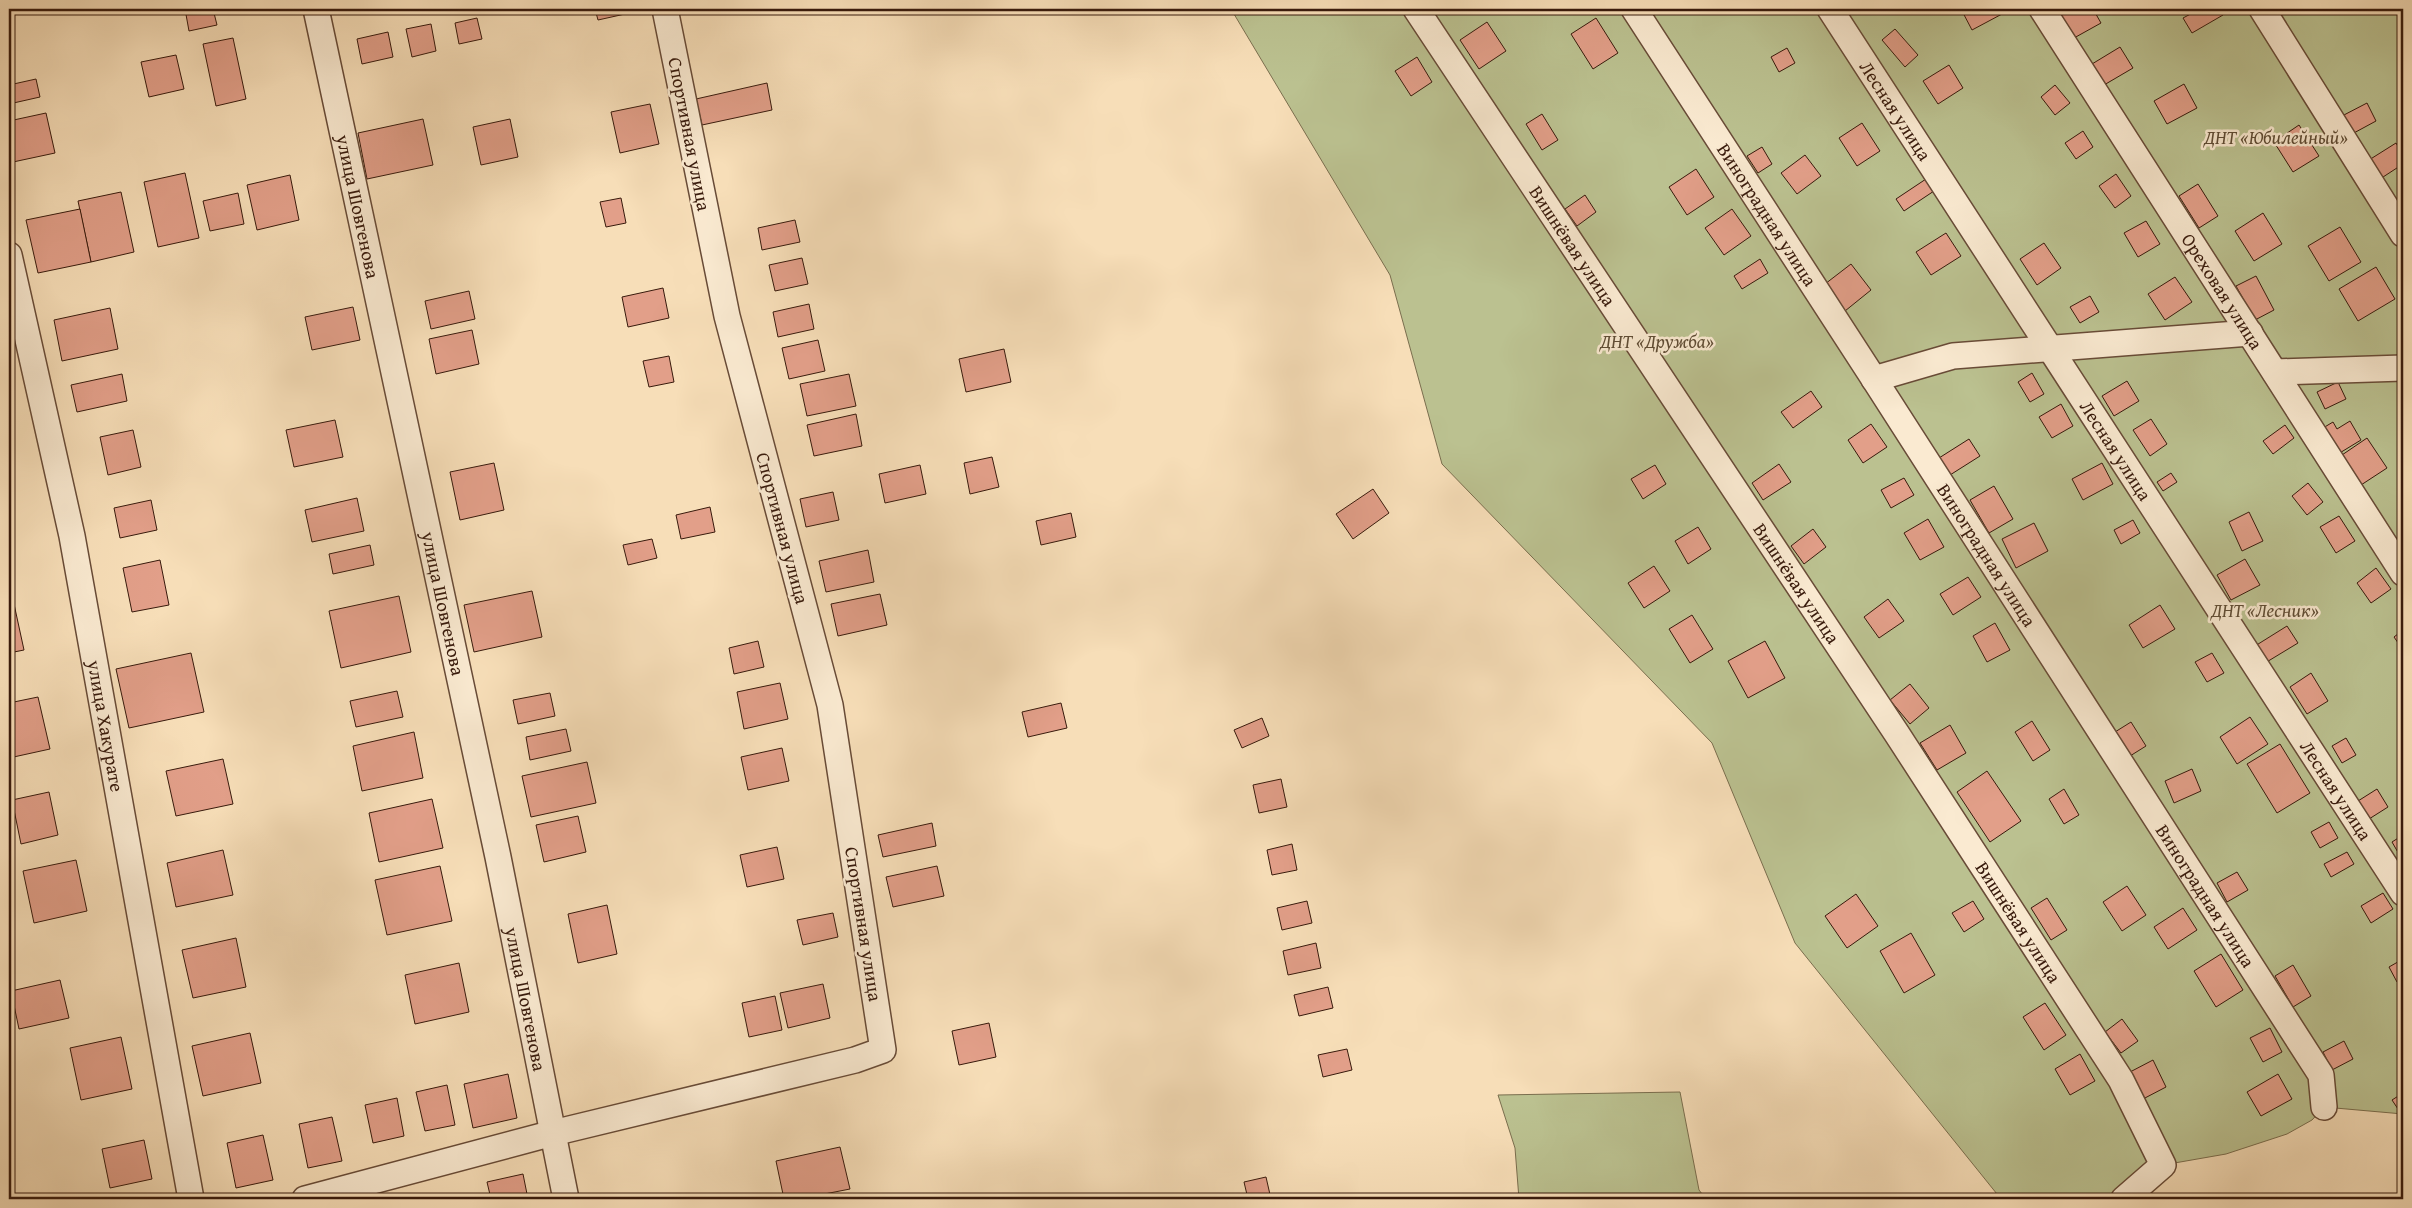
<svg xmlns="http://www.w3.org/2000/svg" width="2412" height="1208" viewBox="0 0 2412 1208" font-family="'Gentium Book Plus',serif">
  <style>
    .green { fill: #bbc190; stroke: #7a6e4e }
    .building { fill: #e29f89; stroke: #381a0c }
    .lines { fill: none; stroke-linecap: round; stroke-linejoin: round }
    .minor-casing { stroke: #684b37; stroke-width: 28 }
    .minor { stroke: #faead1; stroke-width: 25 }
    .labels { text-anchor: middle; stroke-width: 5; stroke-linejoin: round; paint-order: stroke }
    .street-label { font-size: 19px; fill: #381a0c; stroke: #faead1 }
    .park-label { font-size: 19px; font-style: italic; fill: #5f4c34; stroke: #faead1 }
  </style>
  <rect width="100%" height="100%" fill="#f7deb8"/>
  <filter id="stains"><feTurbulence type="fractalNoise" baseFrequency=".004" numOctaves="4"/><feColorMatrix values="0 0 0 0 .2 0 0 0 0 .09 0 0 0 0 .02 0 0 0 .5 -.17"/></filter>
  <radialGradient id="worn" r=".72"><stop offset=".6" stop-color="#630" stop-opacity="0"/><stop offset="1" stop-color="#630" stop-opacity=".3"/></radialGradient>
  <!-- green -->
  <g class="green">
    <path d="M1231,9H2403V1114L2324,1107L2312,1120L2287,1134L2226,1154L2163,1165L2124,1199H2001L1795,943L1712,743L1442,464L1390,275Z"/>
    <path d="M1680,1092L1699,1190L1706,1199H1519L1515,1148L1498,1095Z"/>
  </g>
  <!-- building -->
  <g class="building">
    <path d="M185,9H213L217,25L189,31Z"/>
    <path d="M595,9H634V12L598,20Z"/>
    <path d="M1961,9H2000L2002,14L1972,30Z"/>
    <path d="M2068,9H2093L2101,23L2074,38L2060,13Z"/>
    <path d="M2200,9H2220L2223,15L2192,33L2183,18Z"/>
    <path d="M477,18L482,39L459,44L455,23Z"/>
    <path d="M1596,18L1618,53L1593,69L1571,34Z"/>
    <path d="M1487,22L1506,51L1479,69L1460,40Z"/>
    <path d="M431,24L436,51L412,57L406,29Z"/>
    <path d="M1895,29L1918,55L1905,67L1882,40Z"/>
    <path d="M388,32L393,57L362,64L357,39Z"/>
    <path d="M233,38L246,99L216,106L203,44Z"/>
    <path d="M2120,47L2133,68L2104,85L2092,64Z"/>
    <path d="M1787,48L1795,63L1779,72L1771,57Z"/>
    <path d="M176,55L184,89L149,97L141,62Z"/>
    <path d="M1417,57L1432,82L1411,96L1395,71Z"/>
    <path d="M1949,65L1963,88L1938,104L1923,81Z"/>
    <path d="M36,79L40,97L9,104V85Z"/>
    <path d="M767,83L772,110L702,125L696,99Z"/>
    <path d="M2184,84L2197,108L2167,124L2154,101Z"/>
    <path d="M2055,85L2070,103L2055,115L2041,97Z"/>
    <path d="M2367,103L2376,121L2352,134L2342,116Z"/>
    <path d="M650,104L659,144L620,153L611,112Z"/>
    <path d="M46,113L55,153L13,162L9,145V121Z"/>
    <path d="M1542,114L1558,140L1542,150L1526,124Z"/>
    <path d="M423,119L433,165L367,179L358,133Z"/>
    <path d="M510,119L518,157L481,165L473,127Z"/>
    <path d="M1862,123L1880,151L1857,166L1839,138Z"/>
    <path d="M2299,125L2319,156L2293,172L2274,142Z"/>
    <path d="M2083,131L2093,147L2076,159L2065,143Z"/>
    <path d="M2396,143L2403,155V164L2380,179L2369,160Z"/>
    <path d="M1762,147L1772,164L1758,173L1747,156Z"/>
    <path d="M1805,155L1821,176L1797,194L1781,173Z"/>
    <path d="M1696,169L1714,197L1687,215L1669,187Z"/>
    <path d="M185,173L199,238L158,247L144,182Z"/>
    <path d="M2116,174L2131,196L2115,208L2099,186Z"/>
    <path d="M290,175L299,220L257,230L247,185Z"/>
    <path d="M1926,179L1934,191L1904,211L1896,199Z"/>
    <path d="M2198,184L2218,216L2199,228L2179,196Z"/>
    <path d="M121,192L134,252L91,262L78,201Z"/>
    <path d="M238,193L244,224L210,231L203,201Z"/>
    <path d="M1585,195L1596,212L1577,226L1565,209Z"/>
    <path d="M621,198L626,223L606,227L600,202Z"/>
    <path d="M80,209L91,262L38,273L26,220Z"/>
    <path d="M1732,209L1751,236L1724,255L1705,228Z"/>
    <path d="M2263,213L2282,244L2254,261L2235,231Z"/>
    <path d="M795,220L800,242L762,250L758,228Z"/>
    <path d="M2146,221L2160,244L2138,257L2124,233Z"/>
    <path d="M2340,227L2361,262L2329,281L2308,246Z"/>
    <path d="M1946,233L1961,256L1931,275L1916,252Z"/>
    <path d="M2044,243L2061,268L2037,285L2020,259Z"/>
    <path d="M802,258L808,284L775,291L769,265Z"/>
    <path d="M1760,259L1768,273L1742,289L1734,276Z"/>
    <path d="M1851,264L1871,290L1845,311L1825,284Z"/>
    <path d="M2376,267L2395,299L2358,321L2339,289Z"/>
    <path d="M2256,276L2274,310L2255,320L2236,286Z"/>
    <path d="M2175,277L2192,302L2165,320L2148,294Z"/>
    <path d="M663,288L669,318L628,327L622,297Z"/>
    <path d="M469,291L475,319L431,329L425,301Z"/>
    <path d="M2090,296L2099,312L2080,323L2070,307Z"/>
    <path d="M809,304L814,329L778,337L773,312Z"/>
    <path d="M353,307L360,340L312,350L305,317Z"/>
    <path d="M110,308L118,349L62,361L54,320Z"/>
    <path d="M472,330L479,364L436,374L429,339Z"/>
    <path d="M818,340L825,371L789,379L782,348Z"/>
    <path d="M1004,349L1011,382L966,392L959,359Z"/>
    <path d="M669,356L674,382L649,387L643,361Z"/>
    <path d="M2032,373L2044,394L2030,402L2018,382Z"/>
    <path d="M122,374L127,401L77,412L71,385Z"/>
    <path d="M849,374L856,406L807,416L800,384Z"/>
    <path d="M2127,381L2139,401L2114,416L2102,396Z"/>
    <path d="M2338,382L2346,399L2325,409L2317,392Z"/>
    <path d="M1811,391L1822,407L1793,428L1781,412Z"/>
    <path d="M2061,404L2073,426L2052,438L2039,417Z"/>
    <path d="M856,414L862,446L814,456L807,425Z"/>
    <path d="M2151,419L2167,444L2150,456L2133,430Z"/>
    <path d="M335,420L343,457L294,467L286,430Z"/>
    <path d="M2350,421L2361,440L2338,454L2323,428L2333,422L2337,429Z"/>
    <path d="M1871,424L1887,447L1863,463L1848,440Z"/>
    <path d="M2285,425L2294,438L2273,454L2263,441Z"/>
    <path d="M133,430L141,467L108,475L100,437Z"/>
    <path d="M2367,438L2387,468L2361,485L2342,455Z"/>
    <path d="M1969,439L1980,456L1950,475L1939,458Z"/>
    <path d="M992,457L999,487L970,494L964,463Z"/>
    <path d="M494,463L504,510L460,520L450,472Z"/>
    <path d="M2102,463L2113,484L2083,500L2072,479Z"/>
    <path d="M1779,464L1791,482L1763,500L1752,483Z"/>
    <path d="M920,465L926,494L885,503L879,474Z"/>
    <path d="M1655,465L1666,484L1643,499L1631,479Z"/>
    <path d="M2171,473L2177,482L2163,491L2157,482Z"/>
    <path d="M1904,478L1914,495L1891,508L1881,490Z"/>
    <path d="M2308,483L2323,502L2307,515L2292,496Z"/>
    <path d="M1994,486L2013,519L1989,533L1970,500Z"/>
    <path d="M1373,489L1389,513L1353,539L1336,514Z"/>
    <path d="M833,492L839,520L806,527L800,499Z"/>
    <path d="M357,498L364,531L312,542L305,510Z"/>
    <path d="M151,500L157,530L120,538L114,508Z"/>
    <path d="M710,507L715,532L681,539L676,515Z"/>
    <path d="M2249,512L2263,541L2242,551L2229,522Z"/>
    <path d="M1071,513L1076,537L1041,545L1036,521Z"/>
    <path d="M2339,516L2355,541L2336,553L2320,527Z"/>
    <path d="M1928,519L1944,547L1920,560L1904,533Z"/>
    <path d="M2133,520L2140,533L2121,544L2114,530Z"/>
    <path d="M2034,523L2048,551L2016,568L2002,539Z"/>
    <path d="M1698,527L1711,549L1688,564L1675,541Z"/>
    <path d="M1813,529L1826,547L1804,564L1791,546Z"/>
    <path d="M652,539L657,558L628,565L623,545Z"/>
    <path d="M370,545L374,565L333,574L329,554Z"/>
    <path d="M868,550L874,582L826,592L819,561Z"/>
    <path d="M2245,559L2260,585L2231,600L2217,575Z"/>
    <path d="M160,560L169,605L132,612L123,568Z"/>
    <path d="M1654,566L1670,591L1644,608L1628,583Z"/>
    <path d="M2376,568L2391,589L2371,603L2357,583Z"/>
    <path d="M1968,577L1981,597L1953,615L1940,594Z"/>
    <path d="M532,591L542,637L474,652L464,605Z"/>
    <path d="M880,594L887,625L838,636L831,604Z"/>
    <path d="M399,596L411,652L341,668L329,611Z"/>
    <path d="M1888,599L1904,621L1879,638L1864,617Z"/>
    <path d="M14,604L24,650L9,653V605Z"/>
    <path d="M2160,605L2175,629L2143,648L2129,625Z"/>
    <path d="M1692,615L1713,649L1690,663L1669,629Z"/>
    <path d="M1995,623L2010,650L1987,662L1973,636Z"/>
    <path d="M2287,626L2298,643L2265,663L2255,646Z"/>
    <path d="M2403,630V650L2394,637Z"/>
    <path d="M758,641L764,667L734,674L729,648Z"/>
    <path d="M1765,641L1785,678L1748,698L1728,661Z"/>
    <path d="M191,653L204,712L129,728L116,669Z"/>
    <path d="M2212,653L2224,673L2207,682L2195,662Z"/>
    <path d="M2311,673L2328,701L2307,714L2290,687Z"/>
    <path d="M780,683L788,719L744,729L737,692Z"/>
    <path d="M1910,684L1929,708L1910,724L1890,700Z"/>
    <path d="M397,691L403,717L356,727L350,701Z"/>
    <path d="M550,693L555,716L518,724L513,700Z"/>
    <path d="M38,697L50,749L9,758V703Z"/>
    <path d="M1061,703L1067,728L1028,737L1022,712Z"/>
    <path d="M2250,717L2268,744L2237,764L2220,737Z"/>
    <path d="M1262,718L1269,736L1242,748L1234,730Z"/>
    <path d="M2032,721L2050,750L2033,761L2015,732Z"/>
    <path d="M2131,722L2146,746L2130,756L2115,732Z"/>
    <path d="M1950,725L1966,753L1937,770L1920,743Z"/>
    <path d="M566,729L571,751L530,760L526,737Z"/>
    <path d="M414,732L423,778L362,791L353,746Z"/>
    <path d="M2346,738L2356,755L2342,763L2332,746Z"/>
    <path d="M2280,744L2310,793L2277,813L2247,764Z"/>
    <path d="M782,748L789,781L748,790L741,757Z"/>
    <path d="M223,759L233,804L176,816L166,771Z"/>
    <path d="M587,762L596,803L531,817L522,776Z"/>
    <path d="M2192,769L2201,791L2174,803L2165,781Z"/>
    <path d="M1987,771L2021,821L1990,842L1957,792Z"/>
    <path d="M1281,779L1287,807L1259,813L1253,785Z"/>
    <path d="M2064,789L2079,815L2064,824L2049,799Z"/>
    <path d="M2377,789L2388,807L2369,819L2358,801Z"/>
    <path d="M49,792L58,835L21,844L12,800Z"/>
    <path d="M432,799L443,848L379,862L369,813Z"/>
    <path d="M578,816L586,852L544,862L536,825Z"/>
    <path d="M2329,822L2338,838L2320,848L2311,832Z"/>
    <path d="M932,823L936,846L883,857L878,835Z"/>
    <path d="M2403,835V861L2392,842Z"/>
    <path d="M1292,844L1297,870L1272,875L1267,850Z"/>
    <path d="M777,847L784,879L747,887L740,855Z"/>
    <path d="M223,850L233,895L176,907L167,863Z"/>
    <path d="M2347,852L2354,864L2331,877L2324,864Z"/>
    <path d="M76,860L87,911L34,923L23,871Z"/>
    <path d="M440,866L452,921L387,935L375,880Z"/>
    <path d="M937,866L944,896L893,907L886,877Z"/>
    <path d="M2237,872L2248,890L2227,902L2217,883Z"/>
    <path d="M2127,886L2146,915L2122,931L2103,902Z"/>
    <path d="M2383,893L2393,909L2371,923L2361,906Z"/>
    <path d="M1856,894L1878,926L1847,948L1825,916Z"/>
    <path d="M2047,898L2067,930L2051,940L2031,908Z"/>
    <path d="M1307,901L1312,923L1282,930L1277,908Z"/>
    <path d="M1973,901L1984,919L1964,932L1952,913Z"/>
    <path d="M607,905L617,954L578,963L568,914Z"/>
    <path d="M2183,908L2197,930L2168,949L2154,927Z"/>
    <path d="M833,913L838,937L803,945L797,920Z"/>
    <path d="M1911,933L1935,975L1904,993L1880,951Z"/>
    <path d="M236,938L246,987L193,998L182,950Z"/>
    <path d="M1316,943L1321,968L1288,975L1283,951Z"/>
    <path d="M2221,954L2243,990L2216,1007L2194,971Z"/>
    <path d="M2403,959V979L2397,982L2389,967Z"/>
    <path d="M459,963L469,1012L415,1024L405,975Z"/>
    <path d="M2293,965L2311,996L2293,1007L2275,976Z"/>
    <path d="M60,980L69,1018L19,1029L11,991Z"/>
    <path d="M823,984L830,1018L788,1028L780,993Z"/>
    <path d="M1328,987L1333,1008L1299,1016L1294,995Z"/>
    <path d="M775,996L782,1030L749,1037L742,1003Z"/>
    <path d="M2045,1003L2066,1035L2044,1050L2023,1017Z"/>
    <path d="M2122,1019L2138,1041L2121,1053L2105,1032Z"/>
    <path d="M989,1023L996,1057L959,1065L952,1031Z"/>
    <path d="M2270,1028L2282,1052L2263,1062L2250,1038Z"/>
    <path d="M250,1033L261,1083L203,1096L192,1046Z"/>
    <path d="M121,1037L132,1089L81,1100L70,1048Z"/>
    <path d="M2344,1041L2353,1059L2332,1070L2323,1052Z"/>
    <path d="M1347,1049L1352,1070L1323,1077L1318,1055Z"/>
    <path d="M2080,1054L2095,1081L2070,1095L2055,1069Z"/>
    <path d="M2153,1060L2166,1087L2143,1099L2130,1072Z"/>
    <path d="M508,1074L517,1118L473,1128L464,1084Z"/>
    <path d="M2278,1074L2292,1099L2261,1116L2247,1092Z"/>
    <path d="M447,1085L455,1125L425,1131L416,1092Z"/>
    <path d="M2403,1093V1110L2400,1112L2392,1100Z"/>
    <path d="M397,1098L404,1136L373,1143L365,1105Z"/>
    <path d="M332,1117L342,1161L308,1168L299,1124Z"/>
    <path d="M263,1135L273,1180L236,1188L227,1143Z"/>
    <path d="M144,1140L152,1179L110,1188L102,1149Z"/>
    <path d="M840,1147L850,1189L799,1199H784L776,1161Z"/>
    <path d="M523,1174L528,1199H491L487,1182Z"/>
    <path d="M1266,1177L1271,1199H1248L1244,1182Z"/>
  </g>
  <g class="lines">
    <!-- minor casing -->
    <g class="minor-casing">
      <g id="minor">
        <path id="s1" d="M316,9L498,857L566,1199"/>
        <path id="s2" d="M1416,9L1897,734L2121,1080L2163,1165L2124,1199"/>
        <path id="s3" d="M1634,9L1874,379L2321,1075L2324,1107"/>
        <path id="s4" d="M1830,9L2403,893"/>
        <path id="s5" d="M2042,9L2403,573"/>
        <path d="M2262,9L2403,234"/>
        <path id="s6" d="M9,255L72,536L191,1199"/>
        <path d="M2275,372L2403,368"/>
        <path d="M1874,379L1953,356L2250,333"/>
        <path d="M305,1199L553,1133L855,1060L883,1050L830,705L727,316L665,9"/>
      </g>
    </g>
    <!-- minor -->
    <use href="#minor" class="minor"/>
  </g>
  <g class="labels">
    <!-- street labels -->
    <g class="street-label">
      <text dy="7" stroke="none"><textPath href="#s4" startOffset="121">Лесная улица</textPath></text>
      <text transform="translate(690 134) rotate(79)" y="7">Спортивная улица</text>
      <text dy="7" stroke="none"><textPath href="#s1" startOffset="202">улица Шовгенова</textPath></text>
      <text dy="7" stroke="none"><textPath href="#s3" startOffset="245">Виноградная улица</textPath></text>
      <text dy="7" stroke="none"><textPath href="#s2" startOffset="284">Вишнёвая улица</textPath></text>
      <text dy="7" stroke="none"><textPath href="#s5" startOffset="335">Ореховая улица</textPath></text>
      <text dy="7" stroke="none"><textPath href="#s4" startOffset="526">Лесная улица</textPath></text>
      <text transform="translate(783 528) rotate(75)" y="7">Спортивная улица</text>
      <text dy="7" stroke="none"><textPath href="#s3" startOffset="650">Виноградная улица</textPath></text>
      <text dy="7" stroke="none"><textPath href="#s2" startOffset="689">Вишнёвая улица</textPath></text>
      <text dy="7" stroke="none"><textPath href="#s1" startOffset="608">улица Шовгенова</textPath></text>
      <text dy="7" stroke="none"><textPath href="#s6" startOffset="481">улица Хакурате</textPath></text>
      <text dy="7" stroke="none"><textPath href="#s4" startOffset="931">Лесная улица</textPath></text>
      <text dy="7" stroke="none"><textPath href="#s3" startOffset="1055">Виноградная улица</textPath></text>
      <text dy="7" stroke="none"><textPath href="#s2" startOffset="1094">Вишнёвая улица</textPath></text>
      <text transform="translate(864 924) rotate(81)" y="7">Спортивная улица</text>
      <text dy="7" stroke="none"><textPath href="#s1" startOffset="1012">улица Шовгенова</textPath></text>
    </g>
    <!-- park labels -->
    <g class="park-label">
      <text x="2276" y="144">ДНТ «Юбилейный»</text>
      <text x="1657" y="348">ДНТ «Дружба»</text>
      <text x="2265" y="617">ДНТ «Лесник»</text>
    </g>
  </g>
  <!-- margin -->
  <rect width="2412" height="1208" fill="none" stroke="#f7deb8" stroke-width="30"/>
  <rect x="10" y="10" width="2392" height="1188" fill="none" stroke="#381a0c" stroke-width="2.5"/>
  <rect x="15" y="15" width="2382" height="1178" fill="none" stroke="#381a0c"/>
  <rect width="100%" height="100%" filter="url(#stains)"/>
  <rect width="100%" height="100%" fill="url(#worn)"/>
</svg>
